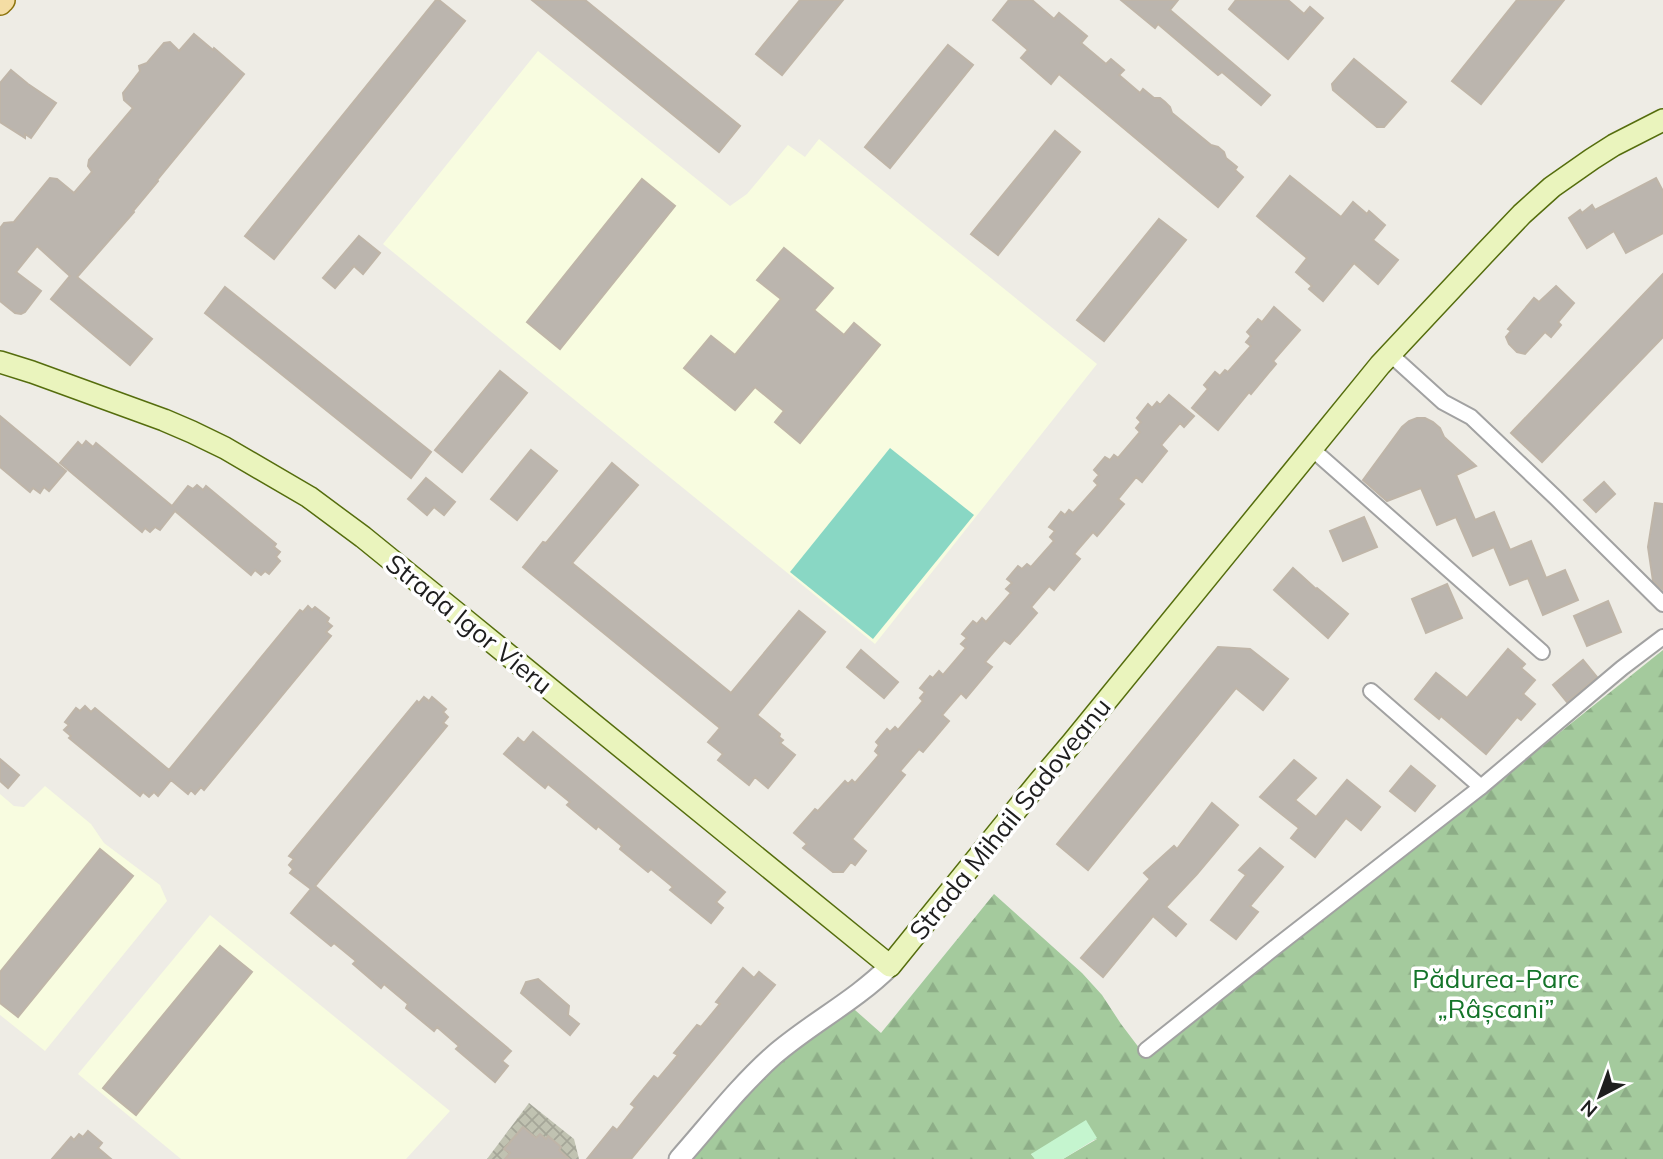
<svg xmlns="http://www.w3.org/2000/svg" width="1663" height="1159" viewBox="0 0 1663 1159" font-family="Mulish,sans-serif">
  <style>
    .education { fill: #f8fce0 }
    .construction { fill: url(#construction-cross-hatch) }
    .forest { fill: url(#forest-firs) }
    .park { fill: #c5f5cf }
    .pitch { fill: #89d7c4 }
    .building { fill: #bbb5ae; stroke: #bfb5a8; stroke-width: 2 }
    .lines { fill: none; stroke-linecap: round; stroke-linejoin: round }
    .minor-casing { stroke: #a2a2a2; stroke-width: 18 }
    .tertiary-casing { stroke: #a2a2a2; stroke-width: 23 }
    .secondary-casing { stroke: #556d0d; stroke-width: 24 }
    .primary-casing { stroke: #8c730c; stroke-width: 26 }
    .minor { stroke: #fff; stroke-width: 14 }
    .tertiary { stroke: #fff; stroke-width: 19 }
    .secondary { stroke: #eaf4bd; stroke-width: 21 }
    .primary { stroke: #f4dda4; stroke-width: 23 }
    .labels { text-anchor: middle; stroke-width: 7; stroke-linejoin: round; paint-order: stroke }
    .street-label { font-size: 26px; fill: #1e1e1e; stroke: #fff }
    .park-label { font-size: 26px; fill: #147429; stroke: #fff }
  </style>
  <defs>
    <pattern id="construction-cross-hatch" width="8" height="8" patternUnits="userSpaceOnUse" patternTransform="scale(1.75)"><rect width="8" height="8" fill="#c0c2b1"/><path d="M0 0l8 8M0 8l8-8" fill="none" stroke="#a5a698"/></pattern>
    <pattern id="forest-firs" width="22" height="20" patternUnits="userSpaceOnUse" patternTransform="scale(1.75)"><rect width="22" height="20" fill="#a4ca9d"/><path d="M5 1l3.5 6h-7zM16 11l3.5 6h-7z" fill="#8dad87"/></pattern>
  </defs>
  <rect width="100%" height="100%" fill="#eeece5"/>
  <!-- education -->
  <g class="education">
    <path d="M538,51L730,206L747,194L788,145L805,157L819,139L1097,364L875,644L383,244Z"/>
    <path d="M45,786L91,824L104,843L160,885L167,901L45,1051L0,1015V794L14,806L24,807Z"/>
    <path d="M210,915L450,1111L406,1159H181L78,1074Z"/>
  </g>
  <!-- construction -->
  <path class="construction" d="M529,1103L574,1139L579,1159H487Z"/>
  <!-- forest -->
  <path class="forest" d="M1663,650V1159H1063L1097,1139L1031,1154L1035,1159H669L767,1051L838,995L881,1033L994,894L1082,973L1102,995L1121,1024L1146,1057L1389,869Z"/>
  <!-- park -->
  <path class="park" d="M1086,1120L1097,1138L1063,1159H1035L1031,1154Z"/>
  <!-- pitch -->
  <path class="pitch" d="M890,448L974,515L873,639L790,572Z"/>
  <!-- building -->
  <g class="building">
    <path d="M436,0H439L465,21L274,259L245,236Z"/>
    <path d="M532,0H585L740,126L719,152Z"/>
    <path d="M800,0H843L782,75L756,54Z"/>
    <path d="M1009,0H1032L1054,19L1059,13L1087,36L1081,43L1106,64L1111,59L1124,70L1119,75L1140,93L1143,89L1154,98H1160L1165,102L1170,107L1172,113L1211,145L1218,147L1224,152L1226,158L1237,167L1235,170L1243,177L1218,207L1059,74L1051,84L1021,58L1028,50L993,20Z"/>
    <path d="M1121,0H1178L1170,10L1270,95L1261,105L1222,72L1218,75L1158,24L1155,28Z"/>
    <path d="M1236,0H1288L1304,14L1310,7L1323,18L1288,59L1229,9Z"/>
    <path d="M1517,0H1564L1481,104L1452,81Z"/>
    <path d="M194,34L213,50L214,48L244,74L157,180L158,181L133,211L134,212L77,277L152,339L130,365L51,299L70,276L37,246L16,272L41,291L25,312L21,314L15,313L0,301V228L4,223L14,222L50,178L57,179L74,193L92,172L88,166L89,160L133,108L124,100L123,93L140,71L139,66L147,63L164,43L170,42L179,51Z"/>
    <path d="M948,45L973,65L890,168L865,147Z"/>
    <path d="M1354,59L1406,102L1384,127H1377L1333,90L1332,84Z"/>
    <path d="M11,70L28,84L56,103L31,138L25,134V138L0,122V83Z"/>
    <path d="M1055,131L1080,152L998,255L971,234Z"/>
    <path d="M1290,176L1341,217L1353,202L1367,214L1369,211L1385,225L1373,240L1398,260L1378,284L1354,263L1323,301L1309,289L1312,286L1296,272L1307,258L1257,216Z"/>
    <path d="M1656,178L1663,191V233L1626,253L1614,231L1587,248L1569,218L1580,210L1582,213L1592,205L1595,210Z"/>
    <path d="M642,179L675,206L560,349L527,322Z"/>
    <path d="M1159,219L1186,240L1104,341L1077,320Z"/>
    <path d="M359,236L380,253L363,274L354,266L335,288L323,278Z"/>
    <path d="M784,248L833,288L814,310L844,335L854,323L880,345L800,443L775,422L784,411L755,387L735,410L684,368L711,336L735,355L781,299L757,280Z"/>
    <path d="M1663,274V337L1542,462L1511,433Z"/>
    <path d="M1556,286L1574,303L1558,322L1561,325L1551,337L1545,332L1525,354L1517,352L1509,344L1506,337L1511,331L1508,329L1534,298L1539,302Z"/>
    <path d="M225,287L431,452L411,478L205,313Z"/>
    <path d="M1274,307L1300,330L1273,361L1276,364L1251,394L1249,392L1218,430L1192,408L1208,389L1204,385L1215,372L1220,376L1225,370L1228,372L1251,346L1246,342L1251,336L1247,332L1258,319L1262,322Z"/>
    <path d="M500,371L527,393L462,472L435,450Z"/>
    <path d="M1169,395L1194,416L1184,427L1180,423L1161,445L1167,451L1142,482L1136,477L1118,499L1124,504L1097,536L1093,532L1074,554L1080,559L1054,590L1049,586L1031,607L1037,613L1010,644L1004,640L985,662L992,667L966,698L961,693L942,715L949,721L923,752L919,749L900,771L905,775L852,839L866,851L855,865L851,862L843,872H833L803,848L807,844L794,833L815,809L818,811L845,781L848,784L852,780L855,783L879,755L875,751L879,745L876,742L887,729L890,732L895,727L898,730L923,701L920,698L925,692L920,688L930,676L933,678L939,671L943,675L966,648L961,644L967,638L962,634L973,621L977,624L982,618L986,622L1011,593L1006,589L1012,583L1007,579L1018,566L1022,569L1027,564L1031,567L1054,541L1050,537L1055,531L1049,527L1061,512L1065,515L1069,510L1073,513L1098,485L1094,481L1099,475L1094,470L1105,457L1110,460L1114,455L1118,458L1140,432L1136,428L1141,422L1137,418L1148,404L1152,408L1157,402L1160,405Z"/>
    <path d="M0,416L66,471L49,491L44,487L40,493L33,488L30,492L0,467Z"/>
    <path d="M1417,418H1425L1433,422L1440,428L1444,437L1476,466L1456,475L1475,520L1494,512L1510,550L1531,541L1546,578L1565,570L1578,600L1543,615L1528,578L1510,585L1494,547L1473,556L1456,517L1437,525L1421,488L1387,501L1363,480L1402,427L1409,421Z"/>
    <path d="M86,441L93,447L96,443L172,506L188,486L193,489L197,485L203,490L206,486L276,544L274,547L280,552L276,557L280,561L269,574L265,571L261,575L255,570L251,575L175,511L160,530L155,527L150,532L145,528L142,532L60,463L78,442L82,446Z"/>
    <path d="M531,450L557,471L517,520L491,499Z"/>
    <path d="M612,463L638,485L572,563L731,693L799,611L825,632L757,715L780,734L779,737L783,740L780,743L795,755L768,788L755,777L749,785L718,760L723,754L708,742L720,728L523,567L543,542L546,543Z"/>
    <path d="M426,478L455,502L444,515L434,507L427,515L408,499Z"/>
    <path d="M1604,482L1615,494L1596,512L1584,500Z"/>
    <path d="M1655,503L1663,504V590L1653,581L1648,547Z"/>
    <path d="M1364,517L1377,547L1343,561L1330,531Z"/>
    <path d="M1293,568L1316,589L1317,588L1348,614L1328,638L1274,590Z"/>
    <path d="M1447,584L1462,618L1426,633L1412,599Z"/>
    <path d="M1608,601L1621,632L1587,646L1574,616Z"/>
    <path d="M308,606L312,610L315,607L329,618L327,622L332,626L326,632L331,636L204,790L201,787L195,794L191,790L188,794L171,780L158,796L154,792L149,797L143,792L140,796L69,738L71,736L64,730L69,725L65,722L76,708L80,711L85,706L91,712L95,708L169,770L300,610L303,612Z"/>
    <path d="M1218,647L1250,649L1288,679L1263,710L1236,688L1088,870L1057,844Z"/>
    <path d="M1508,649L1525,664L1521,668L1535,680L1523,694L1535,704L1521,720L1517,717L1486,754L1441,716L1439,719L1415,699L1436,673L1467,698Z"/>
    <path d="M861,650L898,682L884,698L847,667Z"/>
    <path d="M1583,660L1597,677L1567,702L1553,685Z"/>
    <path d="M424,697L429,701L432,697L446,709L443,712L448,717L443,723L447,726L315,886L511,1051L502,1061L508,1066L495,1082L456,1049L459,1046L437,1027L434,1031L406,1008L408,1004L384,984L381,988L353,964L356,961L334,943L331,946L291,913L311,889L290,873L293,869L289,865L294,859L289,856L417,701L419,703Z"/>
    <path d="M533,732L725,892L716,902L723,908L711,923L670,890L673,887L651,869L648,872L620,849L622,846L598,826L596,829L567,805L570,802L548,784L545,788L504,754L518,738L524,743Z"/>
    <path d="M0,759L19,775L8,788L0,781Z"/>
    <path d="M1294,760L1316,778L1295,800L1316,817L1347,780L1380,807L1361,830L1346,818L1315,857L1291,838L1299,828L1260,797Z"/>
    <path d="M1411,766L1435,786L1415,811L1390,791Z"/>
    <path d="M1212,803L1238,825L1197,874L1166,907L1186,924L1176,936L1153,916L1103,977L1081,958L1150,879L1144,873L1174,846L1177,849Z"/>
    <path d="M1260,848L1283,867L1250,906L1258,912L1236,939L1211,920L1246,875L1239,870Z"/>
    <path d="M100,849L133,876L18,1017L0,1003V972Z"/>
    <path d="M220,946L252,972L136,1115L103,1088Z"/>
    <path d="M743,968L754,978L759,972L775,985L631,1159H587L613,1127L617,1130L635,1107L631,1104L654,1076L658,1079L678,1055L674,1053L697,1025L701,1027L720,1004L716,1002Z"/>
    <path d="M538,979L569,1006L568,1015L579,1024L570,1035L521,993L526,982Z"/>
    <path d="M523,1127L536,1138L540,1134L546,1139L548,1136L561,1147L559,1150L569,1159H505L510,1153L504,1149Z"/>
    <path d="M88,1131L102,1143L98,1148L111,1159H52L71,1137L74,1140L79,1134L83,1137Z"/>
  </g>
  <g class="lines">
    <!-- minor casing -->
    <g class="minor-casing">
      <g id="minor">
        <path d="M1390,354L1443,402L1471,417L1556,498L1663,604"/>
        <path d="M1312,449L1542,652"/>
        <path d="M1371,691L1481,787"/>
        <path d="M1146,1050L1278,945L1481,787L1622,668L1663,637"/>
      </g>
    </g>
    <!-- tertiary casing -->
    <g class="tertiary-casing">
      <path id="tertiary" d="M679,1159C710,1124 739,1086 774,1055C811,1023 855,1001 890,966"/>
    </g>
    <!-- secondary casing -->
    <g class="secondary-casing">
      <path id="secondary" d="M0,362L32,372L164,420L192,432L225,448L309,497L363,537L464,619L890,966L1038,783L1072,743L1380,365L1483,255L1522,214L1552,187L1592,159L1614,145L1663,120"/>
    </g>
    <!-- primary casing -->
    <g class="primary-casing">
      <path id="primary" d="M0,3L3,0"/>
    </g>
    <!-- minor -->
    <use href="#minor" class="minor"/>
    <!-- tertiary -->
    <use href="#tertiary" class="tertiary"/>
    <!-- secondary -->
    <use href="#secondary" class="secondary"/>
    <!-- primary -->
    <use href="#primary" class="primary"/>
  </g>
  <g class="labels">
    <!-- street labels -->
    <g class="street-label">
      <text transform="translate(469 624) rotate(39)" y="9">Strada Igor Vieru</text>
      <text transform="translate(1010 819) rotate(-51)" y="9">Strada Mihail Sadoveanu</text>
    </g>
    <!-- park labels -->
    <g class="park-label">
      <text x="1496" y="988">Pădurea-Parc<tspan x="1496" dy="30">„Râșcani”</tspan></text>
    </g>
  </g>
  <!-- north arrow -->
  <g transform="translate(1600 1096) rotate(221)" stroke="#ffffff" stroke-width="5" paint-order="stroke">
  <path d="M0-5L12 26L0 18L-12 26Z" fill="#1e1e1e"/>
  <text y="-10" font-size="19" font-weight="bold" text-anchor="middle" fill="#1e1e1e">N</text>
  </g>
</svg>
